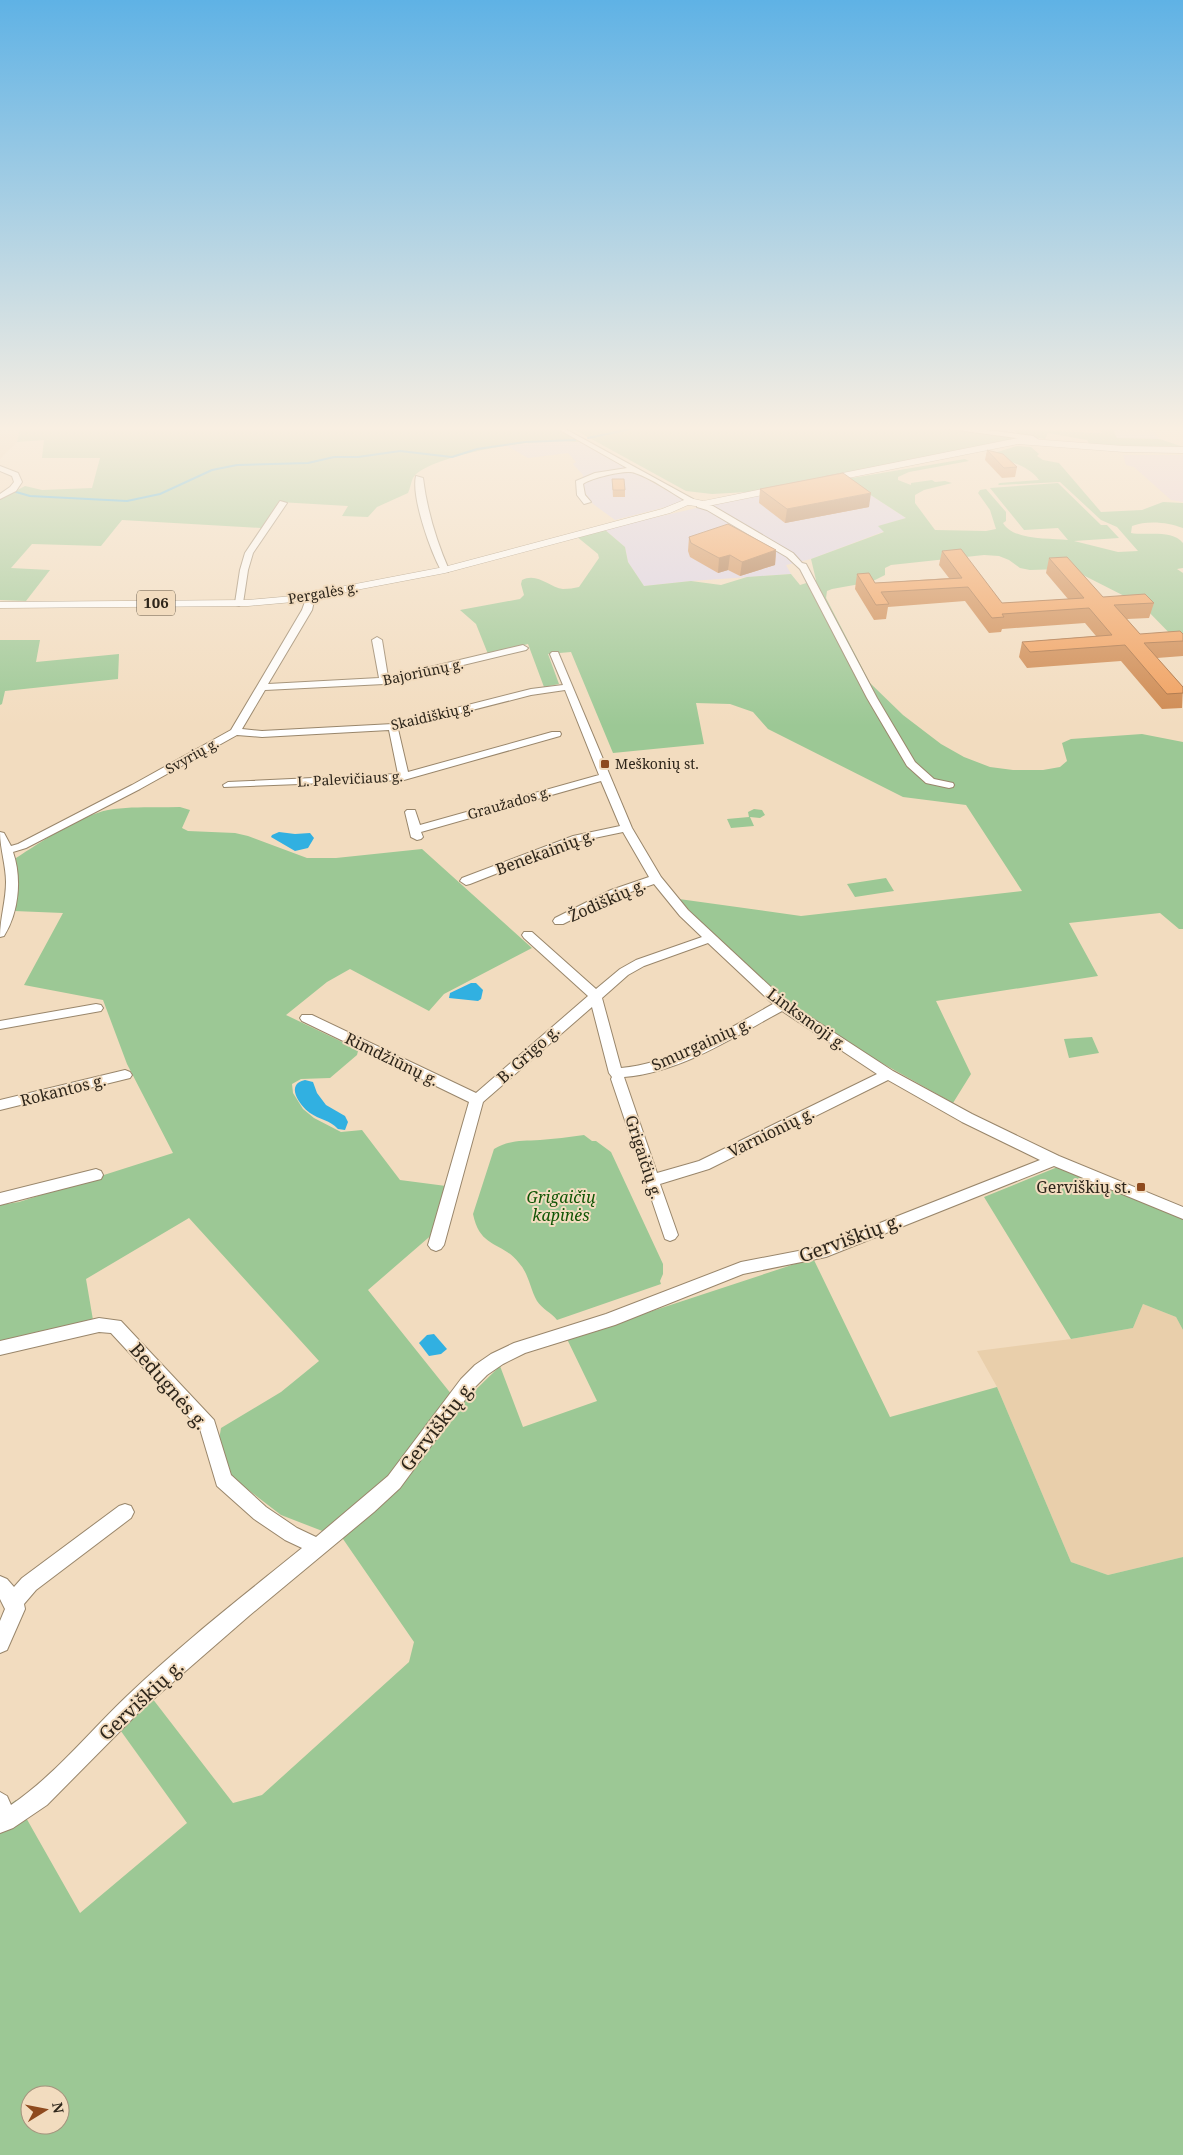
<svg xmlns="http://www.w3.org/2000/svg" width="1183" height="2155" viewBox="0 0 1183 2155" font-family="'Noto Serif',serif">
  <style>
    .commercial { fill: #dad1e6 }
    .built { fill: #e9cfab }
    .education { fill: #e6ced8 }
    .green { fill: #9cc895; fill-rule: evenodd }
    .water { fill: #31b0e1 }
    .lines { fill: none; stroke-linecap: round; stroke-linejoin: round }
    .stream { stroke: #31b0e1; stroke-width: 2 }
    .minor-casing { stroke: #99866b; stroke-width: 2 }
    .major-casing { stroke: #99866b; stroke-width: 1 }
    .minor { fill: #fff; fill-rule: evenodd }
    .major { fill: #fff; fill-rule: evenodd }
    .wall { fill: #ce8950 }
    .shaded-wall { fill: #a86f41 }
    .building { fill: #f09f5d; stroke: #a86f41 }
    .poi-dot { fill: #8e4a1e; stroke: #f2dcbf; stroke-width: 2 }
    .labels { text-anchor: middle; stroke-width: 4; stroke-linejoin: round; paint-order: stroke }
    .far-street-label { font-size: 14px; fill: #2e261b; stroke: #f2dcbf }
    .far-poi-label { font-size: 14px; fill: #2e261b; stroke: #f2dcbf; text-anchor: start }
    .shield { fill: #f2dcbf; stroke: #695d4c; stroke-width: 1 }
    .shield-label { font-size: 15px; font-weight: bold; fill: #2e261b }
    .street-label { font-size: 16px; fill: #2e261b; stroke: #f2dcbf }
    .poi-label { font-size: 16px; fill: #2e261b; stroke: #f2dcbf; text-anchor: end }
    .park-label { font-size: 16px; font-style: italic; fill: #105505; stroke: #f2dcbf }
    .near-street-label { font-size: 19px; fill: #2e261b; stroke: #f2dcbf }
  </style>
  <rect width="100%" height="100%" fill="#f2dcbf"/>
  <!-- commercial -->
  <g class="commercial">
    <path d="M923,425H1007L1020,435L949,428Z"/>
    <path d="M1111,425H1149L1151,430L1160,439L1117,438Z"/>
    <path d="M551,440L581,442L684,500L682,503L615,520L593,504L581,487L583,475L573,464L576,462L568,453L528,458L507,446Z"/>
    <path d="M846,479L906,518L879,526L885,531L811,559L786,565L791,574L691,581L644,586L628,562L625,547L604,529L710,505Z"/>
  </g>
  <!-- built -->
  <g class="built">
    <path d="M0,425H21L17,442L0,459Z"/>
    <path d="M1028,425H1099L1103,433L1030,430Z"/>
    <path d="M1143,1304L1176,1317L1183,1330V1557L1108,1575L1071,1562L997,1387L977,1351L1071,1339L1133,1328Z"/>
  </g>
  <!-- education -->
  <path class="education" d="M1123,455H1183V502L1171,500L1134,467L1126,465Z"/>
  <!-- green -->
  <g class="green">
    <path d="M21,425H548L581,442C571,442 560,440 550,440C523,442 427,456 413,478C411,482 410,489 408,493L377,507L368,517L342,516L348,506L279,502L261,528L122,520L101,546L32,544L11,568L50,570L26,601L0,600V499L25,486L42,490L92,488L100,458H42L44,440L17,442Z"/>
    <path d="M566,425H923L1029,438L747,492L712,494L686,491Z"/>
    <path d="M1007,425H1028L1031,430L1102,433L1099,425H1110L1117,438L1160,439L1183,447L1090,445L1087,440L1048,433L1045,439L1020,435Z"/>
    <path d="M1017,446L1031,447L1039,454L1037,456L1043,460L1059,463L1101,512L1142,510L1163,502L1183,503V528C1168,522 1147,520 1132,526L1131,533C1146,536 1172,529 1183,543V568L1177,569L1183,573V647L1142,605L1083,575L1060,569L1030,570L1020,568L1009,560L999,556L984,555L891,565L885,568V575L871,582L832,589L827,591L826,598L870,683L903,715L941,744L964,757L990,767L1013,770H1043L1060,767L1067,761L1062,743L1071,739L1142,734L1183,742V929H1179L1160,913L1069,923L1098,976L936,1001L971,1074L953,1103C906,1076 857,1051 812,1019C764,984 719,943 679,899L801,916L1022,891L966,805L903,797L768,729L753,712L730,704L696,703L704,744L613,753L571,652L548,654L559,684L544,687L528,644L488,654L476,624L460,610L520,599L524,595L521,584L522,580C537,572 549,587 563,589C569,589 574,588 579,587L599,558L598,554L576,536L604,529L625,547L628,562L644,586L691,581L721,585L747,577L791,574L800,585L816,580L811,559L884,532L878,526L906,518L846,479L965,459L969,461L909,472L898,477V480L911,485V483L932,480L935,482L945,481L952,483L924,490L915,495V503L935,530L986,531L996,529L990,510L978,493L980,490L986,489L1006,512V521L1003,523C1014,541 1049,538 1068,540L1058,528L1024,530L990,488L1058,483L1101,525H1107L1119,538L1074,541L1118,552L1138,551L1117,527L1101,520L1060,482L999,485L998,484L1000,483L1039,480C1028,465 1007,461 991,454Z"/>
    <path d="M0,640H40L36,662L119,654L118,679L5,691L2,704L0,705Z"/>
    <path d="M180,807L190,810L182,828L188,831L235,833L248,836L307,858H336L422,849L532,948L444,994L429,1011L350,969L327,982L286,1015L355,1048L358,1051L357,1055L330,1078L301,1079L292,1084L293,1093L303,1109L314,1118L341,1132L362,1130L400,1180L446,1186L435,1232L368,1290L460,1405L500,1366L523,1427L597,1401L567,1339L813,1258L890,1417L997,1387L1071,1562L1108,1575L1183,1557V2155H0V1811L16,1800L80,1913L187,1823L118,1727L152,1698L233,1803L262,1795L409,1662L414,1642L343,1539L281,1515L234,1479L224,1462L219,1440L221,1428L281,1392L319,1361L189,1218L86,1279L93,1320L0,1343V1205L19,1202L173,1153L127,1064L103,1000L24,985L63,913L14,911L17,885L16,858C41,842 79,816 108,810C131,806 157,808 180,807ZM30,2095H60V2125H30Z"/>
    <path d="M754,809L762,810L765,815L760,818L750,817L754,826L731,828L727,819L749,817L748,812Z"/>
    <path d="M886,878L894,891L855,897L847,884Z"/>
    <path d="M1092,1037L1099,1053L1069,1058L1064,1039Z"/>
    <path d="M584,1135L592,1141H596L611,1152L663,1264V1274L660,1281L661,1284L557,1320C552,1313 542,1309 537,1301C530,1289 529,1274 519,1263C502,1241 480,1249 473,1214L494,1149C509,1140 522,1141 540,1140C554,1139 569,1137 584,1135Z"/>
    <path d="M1060,1166L1183,1219V1330L1176,1317L1143,1304L1133,1328L1071,1339L984,1197Z"/>
  </g>
  <!-- water -->
  <g class="water">
    <path d="M279,832L295,834L310,833L314,838L308,848L295,851L271,837L272,835Z"/>
    <path d="M471,983H476L483,990L481,999L478,1001L449,998L450,993Z"/>
    <path d="M305,1080L313,1082L317,1093L326,1105L345,1116L348,1122L345,1130L338,1129C330,1120 320,1120 310,1113C299,1105 285,1084 305,1080Z"/>
    <path d="M434,1334L447,1349L441,1354L429,1356L419,1343L427,1335Z"/>
  </g>
  <g class="lines">
    <!-- stream -->
    <g class="stream">
      <path d="M588,438L626,430L638,425"/>
      <path d="M16,492L30,496L127,501L160,494L212,470L237,465L308,463L334,457H358L400,451L452,457L477,449L525,442L575,440"/>
    </g>
    <!-- minor casing -->
    <g class="minor-casing">
      <g id="minor">
        <path d="M551,425H558L693,499L686,501C670,492 653,479 635,473C627,469 591,478 583,484L585,495L591,502L584,504L577,495L576,481L595,473L627,468Z"/>
        <path d="M932,425H949L1033,436L1042,442L1038,444L1031,440L936,427Z"/>
        <path d="M0,466L18,473L22,482L16,491L0,499V494L10,487L14,482L12,476L0,471Z"/>
        <path d="M416,476L423,478C427,510 436,540 449,570L448,572H442C431,553 411,497 416,476Z"/>
        <path d="M280,501L287,503L253,553L248,570L243,603L239,606L236,605L235,603L240,570L245,553Z"/>
        <path d="M697,503L713,506L793,553L802,563L806,564L877,698L915,762L934,779L953,783L954,785L953,787L949,788L926,783L907,766L867,698L800,569L787,557L707,510L697,507Z"/>
        <path d="M311,593L315,596L312,610L268,684L379,678L372,640L377,637L382,640L388,677L523,645L528,648L526,650L384,684L265,690L242,729L262,731L393,724L531,689L563,685L550,654L552,652H558L632,828L661,877L688,910L787,1002L893,1071L972,1114L1059,1156L1183,1207V1219L1054,1166L826,1257L743,1274L615,1325L525,1353L503,1364L487,1375L473,1389L400,1488L374,1512L250,1615L142,1709L47,1805L13,1828L0,1833V1792L7,1796L11,1805C55,1775 89,1732 127,1696C182,1643 243,1596 302,1548L285,1540L254,1519L217,1486L200,1429L111,1333L99,1332L0,1355V1341L99,1318L121,1321L214,1420L231,1475L266,1507L297,1528L316,1537L388,1476L461,1379L475,1365L491,1354L514,1343L606,1314L741,1262L819,1247L1040,1160L962,1122L888,1080L709,1169L660,1184L678,1235L675,1239L670,1241L665,1239L611,1079L612,1077L609,1073L592,1007L483,1102L444,1245L441,1249L436,1251L431,1249L428,1245L469,1102L302,1021L300,1018L302,1015H312L476,1093L588,996L524,938L522,935L524,932H532L596,989L620,969L636,960L702,937L680,916L654,884L619,896L563,924H555L553,921L555,918L611,890L649,877L623,832L580,841L470,884L466,885L460,881L462,878L573,836L620,826L601,781L421,832L423,837L421,839L417,840L411,837L405,812L407,810H415L420,825L599,775L565,690L531,695L398,729L408,772L552,732H560L561,734L560,736L404,780L224,787L223,785L228,782L398,774L389,730L262,737L237,735L140,789L26,848L13,852C22,878 19,912 4,936L0,937C0,918 6,901 6,882C6,865 0,849 0,832L4,833L11,846L18,844L132,785L231,730L302,610L307,596ZM708,943L773,1004C726,1030 676,1063 621,1068L602,998L628,975L644,966ZM782,1011L877,1074L699,1161L657,1173L624,1077C681,1072 732,1038 782,1011Z"/>
        <path d="M96,1004L101,1005L103,1008L101,1011L0,1029V1021Z"/>
        <path d="M125,1070L130,1072L132,1075L130,1078L0,1110V1100Z"/>
        <path d="M96,1169L101,1171L103,1175L101,1179L0,1205V1193Z"/>
        <path d="M125,1504L131,1506L134,1512L131,1518L36,1590L24,1604L25,1609L7,1650L0,1653V1621L5,1609L0,1599V1576L7,1579L14,1587L22,1578L119,1506Z"/>
      </g>
    </g>
    <!-- major casing -->
    <g class="major-casing">
      <g id="major">
        <path d="M1018,438L1124,446L1183,447V453L1124,452L1018,444L823,483L818,480L823,477Z"/>
        <path d="M783,485L787,486V490L703,507L688,505L670,513L445,573L293,602L248,606L0,608V602L248,600L293,596L444,567L662,509L689,498L703,501Z"/>
      </g>
    </g>
    <!-- minor -->
    <use href="#minor" class="minor"/>
    <!-- major -->
    <use href="#major" class="major"/>
  </g>
  <!-- wall -->
  <g class="wall">
    <path d="M987,450L1017,467L1015,477L1002,478L985,460Z"/>
    <path d="M612,479L625,490V497H613Z"/>
    <path d="M760,489L869,507L785,523L759,503Z"/>
    <path d="M689,537L776,550L775,565L740,576L728,570L718,573L690,557L688,551Z"/>
    <path d="M942,551L1002,603L1068,599L1046,573L1049,558L1103,597L1154,603L1149,618L1127,619L1140,634H1183V656L1157,658L1183,687L1182,708L1162,709L1121,661L1027,668L1019,657L1022,642L1096,636L1085,623L1002,629L1001,632L989,633L965,601L888,607L886,619L874,620L855,589L857,574L875,583L949,578L939,565Z"/>
  </g>
  <!-- shaded-wall -->
  <g class="shaded-wall">
    <path d="M871,493L869,507L785,523L787,509Z"/>
    <path d="M776,550L775,565L740,576L742,562Z"/>
    <path d="M730,555L728,570L718,573L719,558Z"/>
  </g>
  <!-- building -->
  <g class="building">
    <path d="M987,450L1003,454L1017,467L1004,468Z"/>
    <path d="M843,473L871,493L787,509L760,489Z"/>
    <path d="M612,479H624L625,490H613Z"/>
    <path d="M728,524L776,550L742,562L730,555L719,558L691,543L689,537Z"/>
    <path d="M961,549L1002,603L1084,598L1049,558L1067,557L1103,597L1145,594L1154,603L1114,605L1140,634L1180,631L1183,634V641L1144,643L1183,687V693L1167,694L1125,645L1030,652L1022,642L1112,635L1089,608L1002,614L1004,617L992,618L968,587L881,592L889,604L876,605L857,574L869,573L875,583L962,578L942,551Z"/>
  </g>
  <!-- sky -->
  <linearGradient id="sky" x2="0" y2="1"><stop stop-color="#5fb2e5"/><stop offset="0.59" stop-color="#f9efe2"/><stop offset="1" stop-color="#f9efe2" stop-opacity="0"/></linearGradient>
  <rect width="1183" height="726" fill="url(#sky)"/>
  <!-- markers -->
  <g class="poi-dot">
    <rect x="600" y="759" width="10" height="10" rx="2.5"/>
    <rect x="1136" y="1182" width="10" height="10" rx="2.5"/>
  </g>
  <g class="labels">
    <!-- far-street labels -->
    <g class="far-street-label">
      <text transform="translate(323 593) rotate(-10)" y="5">Pergalės g.</text>
      <text transform="translate(423 672) rotate(-12)" y="5">Bajoriūnų g.</text>
      <text transform="translate(432 716) rotate(-13)" y="5">Skaidiškių g.</text>
      <text transform="translate(192 756) rotate(-29)" y="5">Svyrių g.</text>
      <text transform="translate(350 779) rotate(-3)" y="5">L. Palevičiaus g.</text>
      <text transform="translate(509 803) rotate(-16)" y="5">Graužados g.</text>
    </g>
    <!-- far-poi labels -->
    <g class="far-poi-label">
      <text x="615" y="769">Meškonių st.</text>
    </g>
    <!-- shield labels -->
    <rect class="shield" x="137" y="590.5" width="38" height="25" rx="4"/>
    <g class="shield-label">
      <text x="156" y="608">106</text>
    </g>
    <!-- street labels -->
    <g class="street-label">
      <text transform="translate(545 852) rotate(-20)" y="6">Benekainių g.</text>
      <text transform="translate(607 900) rotate(-24)" y="6">Žodiškių g.</text>
      <text transform="translate(807 1019) rotate(36)" y="6">Linksmoji g.</text>
      <text transform="translate(701 1044) rotate(-24)" y="6">Smurgainių g.</text>
      <text transform="translate(528 1054) rotate(-42)" y="6">B. Grigo g.</text>
      <text transform="translate(392 1059) rotate(26)" y="6">Rimdžiūnų g.</text>
      <text transform="translate(63 1090) rotate(-14)" y="6">Rokantos g.</text>
      <text transform="translate(771 1132) rotate(-26)" y="6">Varnionių g.</text>
      <text transform="translate(644 1157) rotate(72)" y="6">Grigaičių g.</text>
    </g>
    <!-- poi labels -->
    <g class="poi-label">
      <text x="1131" y="1193">Gerviškių st.</text>
    </g>
    <!-- park labels -->
    <g class="park-label">
      <text x="561" y="1203">Grigaičių<tspan x="561" dy="18">kapinės</tspan></text>
    </g>
    <!-- near-street labels -->
    <g class="near-street-label">
      <text transform="translate(850 1238) rotate(-20)" y="7">Gerviškių g.</text>
      <text transform="translate(169 1386) rotate(49)" y="7">Bedugnės g.</text>
      <text transform="translate(437 1426) rotate(-52)" y="7">Gerviškių g.</text>
      <text transform="translate(141 1700) rotate(-43)" y="7">Gerviškių g.</text>
    </g>
  </g>
  <!-- north arrow -->
  <g transform="translate(45 2110) rotate(80)"><circle r="24" fill="#f2dcbf" stroke="#a4937d"/>
  <path d="M0-4L9 19L0 12L-9 19Z" fill="#8e4a1e"/>
  <text y="-8" font-size="14" font-weight="bold" text-anchor="middle" fill="#2e261b">N</text>
  </g>
</svg>
